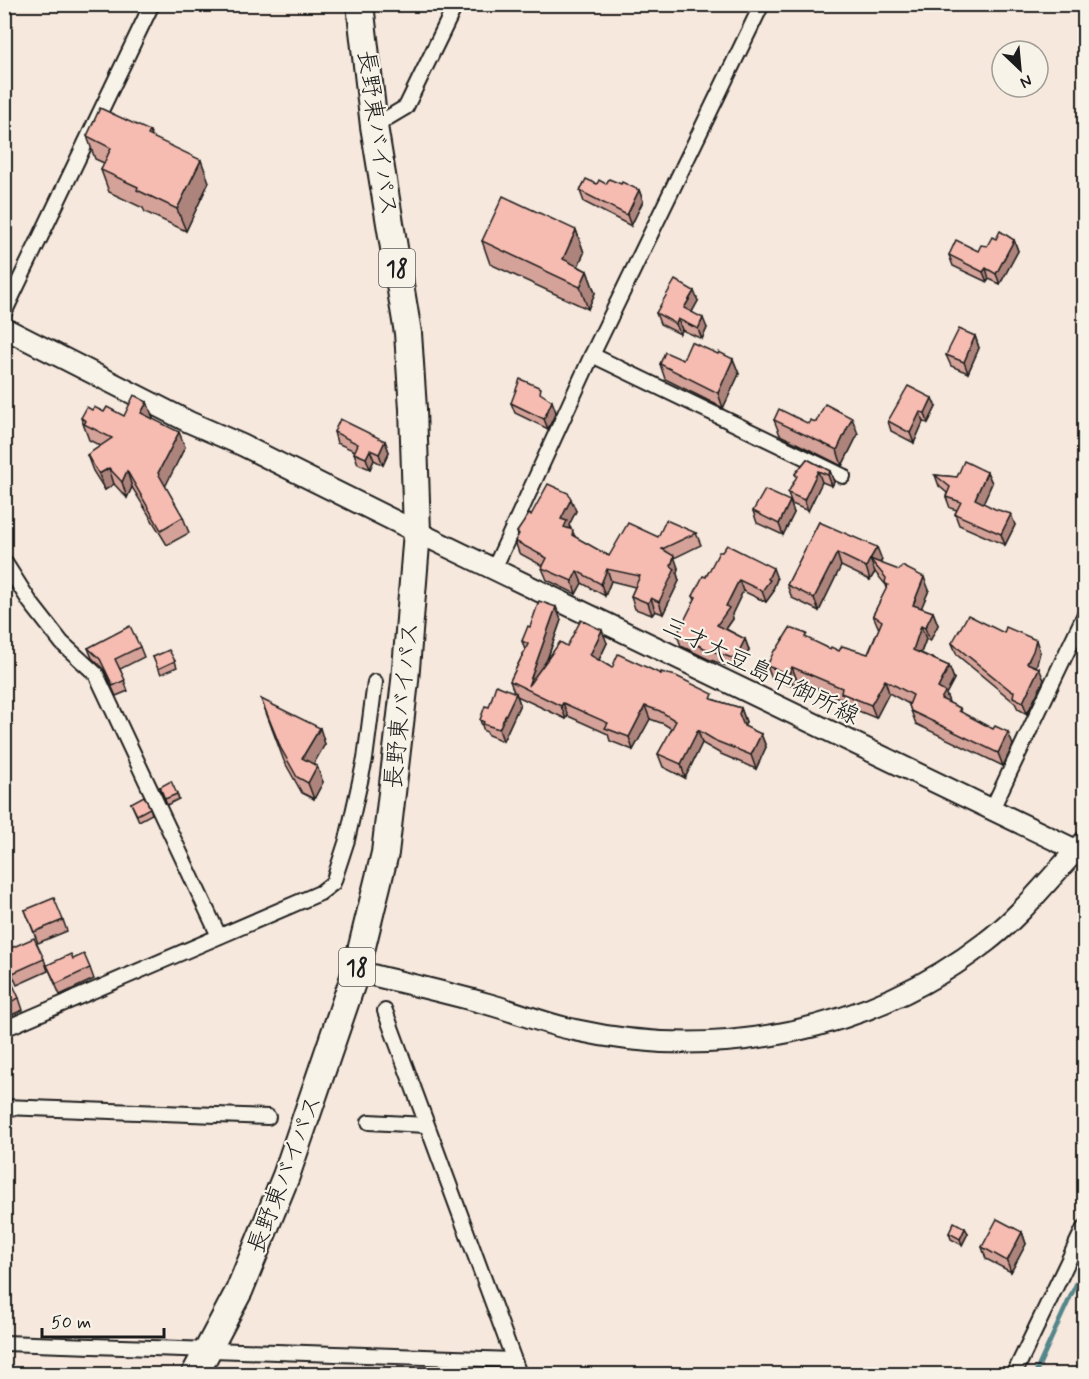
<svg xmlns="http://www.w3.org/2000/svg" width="1089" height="1379" viewBox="0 0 1089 1379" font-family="Mynerve,'Klee One',sans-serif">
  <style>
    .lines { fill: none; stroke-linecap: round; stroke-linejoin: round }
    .stream { stroke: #55868b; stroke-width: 4.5 }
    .street-casing { stroke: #1c1c1c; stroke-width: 18 }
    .secondary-casing { stroke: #1c1c1c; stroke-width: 24 }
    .highway-casing { stroke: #1c1c1c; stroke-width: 30 }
    .street { stroke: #f7f3e8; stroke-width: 14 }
    .secondary { stroke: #f7f3e8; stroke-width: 20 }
    .highway { stroke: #f7f3e8; stroke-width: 26 }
    .wall { fill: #d4a298; stroke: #1c1c1c; stroke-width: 1.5 }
    .shaded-wall { fill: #ac847c; stroke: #1c1c1c; stroke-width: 1.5 }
    .building { fill: #f6bcb1; stroke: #1c1c1c; stroke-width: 1.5 }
    .labels { text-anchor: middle; stroke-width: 4.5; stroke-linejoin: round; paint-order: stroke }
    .shield { fill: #f7f3e8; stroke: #5e5c59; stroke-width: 1.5 }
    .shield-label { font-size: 22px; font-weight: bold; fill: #1c1c1c }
    .street-label { font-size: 24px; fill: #1c1c1c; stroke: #f7f3e8 }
  </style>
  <rect width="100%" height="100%" fill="#f7e8dd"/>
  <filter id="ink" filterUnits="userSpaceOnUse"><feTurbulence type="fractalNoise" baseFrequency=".0167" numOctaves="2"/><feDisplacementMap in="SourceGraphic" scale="12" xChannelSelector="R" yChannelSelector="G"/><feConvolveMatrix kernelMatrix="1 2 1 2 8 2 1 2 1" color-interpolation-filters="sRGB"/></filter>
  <g filter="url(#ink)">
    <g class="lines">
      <!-- stream -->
      <path class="stream" d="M1035,1374L1084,1267"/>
      <!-- street casing -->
      <g class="street-casing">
        <g id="street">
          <path d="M374,126L406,107L456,4"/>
          <path d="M4,313L152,4"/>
          <path d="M592,355L843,476"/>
          <path d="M4,561L30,602L62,643L96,674L219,936"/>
          <path d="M494,569L592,355L762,4"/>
          <path d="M992,809L1084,616"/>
          <path d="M385,1011L519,1374"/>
          <path d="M4,1029L320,893L333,883L347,840L365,759L375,682"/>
          <path d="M4,1107L268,1117"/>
          <path d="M369,1122L426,1125"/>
          <path d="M4,1343L513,1360"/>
          <path d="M1014,1374L1084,1228"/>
        </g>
      </g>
      <!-- secondary casing -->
      <g class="secondary-casing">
        <g id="secondary">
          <path d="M4,328L189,422L242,445L417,532L1084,854"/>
          <path d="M356,971C400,982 444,992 488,1004C517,1012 545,1024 575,1030C717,1062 870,1032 986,942C1023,914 1052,875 1084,842"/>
        </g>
      </g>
      <!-- highway casing -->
      <g class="highway-casing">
        <path id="highway" d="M195,1374L239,1291L286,1176L356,971L385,853L405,681L417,532L413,409L408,333L374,126L360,4"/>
      </g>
      <!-- street -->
      <use href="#street" class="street"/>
      <!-- secondary -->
      <use href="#secondary" class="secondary"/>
      <!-- highway -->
      <use href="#highway" class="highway"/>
    </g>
    <!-- wall -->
    <g class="wall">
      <path d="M150,131L152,137L209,182L186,231L145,212L143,208L109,192L101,170L104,163L95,159L87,136Z"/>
      <path d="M597,184H621L639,190L643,201L631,226L584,202L580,191Z"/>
      <path d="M576,230L584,253L578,266L587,271L595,293L588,309L490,264L482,241Z"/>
      <path d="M996,239L1014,240L1018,251L1000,284L989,279L987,282L953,266L949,255L978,251L987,246Z"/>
      <path d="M698,301L692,312L707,328L702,339L682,330L680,334L660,324L656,313Z"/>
      <path d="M975,336L979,348L968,373L951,366L946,355Z"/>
      <path d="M718,354L733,359L739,374L723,408L665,379L660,364Z"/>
      <path d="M147,402L152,418L185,447L165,486L183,517L189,533L167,545L132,487L127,498L114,484L105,490L93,471L87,455L101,446L89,440L81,418L92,410L124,416Z"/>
      <path d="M511,403L556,412L548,429L515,413Z"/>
      <path d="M936,407L928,423L923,422L914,443L891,431L888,421Z"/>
      <path d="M774,420L809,424L858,434L842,466L780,435Z"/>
      <path d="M334,432L385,441L389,452L383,465L374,460L370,469L358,464L354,453L355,451L337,443Z"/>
      <path d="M807,459L830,471L834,482L832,486L822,482L808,511L792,504L788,493L797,477L795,474Z"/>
      <path d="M987,472L992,483L983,503L1015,525L1005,545L959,525L955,514L957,510L950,508L946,497L947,493L939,486L935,475L957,477Z"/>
      <path d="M790,501L794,513L783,535L757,523L753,511Z"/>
      <path d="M576,511L569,525L576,538L609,556L658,537L696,533L701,545L674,558L678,568L677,574L679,581L663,614L655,611L652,615L635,609L631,596L635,587L611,581L605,596L582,583L576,594L547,580L542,568L543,566L519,553L515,541L518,536L517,532L531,515Z"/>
      <path d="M819,522L882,560L880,563L929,590L921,608L933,612L938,625L930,641L926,639L921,653L949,666L954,679L946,694L949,703L960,708L962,713L1013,745L1003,766L916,724L909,705V704L889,693L876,718L846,706L844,700L797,680L794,687L772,679L767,666L808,639L830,649L839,651L868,654L879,629L873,615L887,588L886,585L875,572L870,580L841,566L819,611L792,598L787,585Z"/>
      <path d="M722,552L777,579L773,589L774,591L766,602L743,591L732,614L733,619L726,629L745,639L749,650L739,670L708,659L681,646L677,635L695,600L693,596Z"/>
      <path d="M556,607L561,620L547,660L567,646L607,643L599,660L612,668L741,708L746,722L744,726L761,734L766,747L756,769L721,754L702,743L685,778L663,767L658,754L672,729L664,724L650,719L633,750L610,741L608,734L568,716L566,719L517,696L520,704L503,741L488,735L487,732L484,731L480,720L489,707L514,692L510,681L525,650L522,641L530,627Z"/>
      <path d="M952,643L1040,652L1036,666L1044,680L1027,714L1018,709L1015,703L957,655Z"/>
      <path d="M140,647L144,657L120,669L128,691L116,696L104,670L92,658L88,648Z"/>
      <path d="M153,657L175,661L177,667L161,674Z"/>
      <path d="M261,699L325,744L313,764L323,782L314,799L302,793L284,761Z"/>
      <path d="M160,787L177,794L179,799L167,805Z"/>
      <path d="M131,803L150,808L152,814L139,821Z"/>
      <path d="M25,910L63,920L67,931L38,943Z"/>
      <path d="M4,955L44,959L48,971L17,985Z"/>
      <path d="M73,959L90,968L94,979L60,995L47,965Z"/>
      <path d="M4,978L19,998L23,1010L4,1018Z"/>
      <path d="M1022,1232L1026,1244L1011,1272L986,1259L982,1247Z"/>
      <path d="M949,1233H968L962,1245L951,1239Z"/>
    </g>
    <!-- shaded-wall -->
    <g class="shaded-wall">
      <path d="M201,160L209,182L186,231L177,209Z"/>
      <path d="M639,190L643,201L631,226L627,215Z"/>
      <path d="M576,230L584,253L571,282L563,259Z"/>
      <path d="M1014,240L1018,251L1000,284L996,274Z"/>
      <path d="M986,268L989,279L987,282L983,272Z"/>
      <path d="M587,271L595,293L588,309L580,287Z"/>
      <path d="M694,291L698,301L688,319L684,308Z"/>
      <path d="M703,318L707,328L702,339L698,329Z"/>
      <path d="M678,319L682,330L680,334L676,324Z"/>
      <path d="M975,336L979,348L968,373L964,362Z"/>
      <path d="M733,359L739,374L723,408L718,393Z"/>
      <path d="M932,398L936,407L928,423L925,413Z"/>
      <path d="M552,401L556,412L548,429L544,419Z"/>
      <path d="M147,402L153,418L147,429L141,413Z"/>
      <path d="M920,412L923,422L914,443L910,433Z"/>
      <path d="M852,418L858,434L842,466L837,450Z"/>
      <path d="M179,432L185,447L164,489L158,473Z"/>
      <path d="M385,441L389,452L383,465L379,454Z"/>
      <path d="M370,450L374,460L370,469L366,458Z"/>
      <path d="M109,468L114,484L105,490L99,474Z"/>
      <path d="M127,471L132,487L127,498L122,482Z"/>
      <path d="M818,471L822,482L808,511L804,500Z"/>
      <path d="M830,471L834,482L832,486L828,475Z"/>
      <path d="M987,472L992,483L980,510L975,499Z"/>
      <path d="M571,499L576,511L569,525L571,533L568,539L561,519Z"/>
      <path d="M790,501L794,513L783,535L779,524Z"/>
      <path d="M1011,514L1015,525L1005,545L1001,534Z"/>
      <path d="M877,547L882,560L877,567L870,559Z"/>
      <path d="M837,553L841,566L819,611L814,598Z"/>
      <path d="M674,556L678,568L677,574L679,581L663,614L659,602L671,566Z"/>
      <path d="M870,559L875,572L870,580L866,567Z"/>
      <path d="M773,568L777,579L773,589L774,591L766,602L762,591Z"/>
      <path d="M607,569L611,581L605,596L601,584Z"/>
      <path d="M577,571L582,583L576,594L572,581Z"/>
      <path d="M924,577L929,590L917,618L913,605Z"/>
      <path d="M739,580L743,591L732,614L733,619L721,636L717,625Z"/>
      <path d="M651,598L655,611L652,615L648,603Z"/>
      <path d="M556,607L561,620L535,693L528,686Z"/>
      <path d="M933,612L938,625L930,641L925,628Z"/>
      <path d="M921,626L926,639L917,663L913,650Z"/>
      <path d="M602,630L607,643L595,668L590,655Z"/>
      <path d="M745,639L749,650L739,670L735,659Z"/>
      <path d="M1036,640L1040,652L1037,664L1032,675L1027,663Z"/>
      <path d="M949,666L954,679L946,694L950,705L945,712L938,688Z"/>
      <path d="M792,667L797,680L794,687L789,674Z"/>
      <path d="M1039,668L1044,680L1027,714L1023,702Z"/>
      <path d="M885,680L889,693L876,718L871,705Z"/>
      <path d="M516,693L520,704L503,741L499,729Z"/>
      <path d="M563,703L568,716L566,719L561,706Z"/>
      <path d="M645,706L650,719L633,750L629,737Z"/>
      <path d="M741,708L746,722L744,727L739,714Z"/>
      <path d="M320,728L325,744L308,774L302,758Z"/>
      <path d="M698,730L702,743L685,778L681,764Z"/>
      <path d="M1008,732L1013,745L1003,766L998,753Z"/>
      <path d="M761,734L766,747L756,769L751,755Z"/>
      <path d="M317,766L323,782L314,799L308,783Z"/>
      <path d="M965,1228L968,1233L962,1245L960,1239Z"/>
      <path d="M1022,1232L1026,1244L1011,1272L1007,1261Z"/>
    </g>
    <!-- building -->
    <g class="building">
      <path d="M100,108L150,131L148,135L201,160L177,209L137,190L138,187L101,170L111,148L87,136Z"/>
      <path d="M586,179L597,184L599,180L606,184L609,179L621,184L622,182L639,190L627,215L580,191Z"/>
      <path d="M503,196L576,230L563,259L587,271L580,287L482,241Z"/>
      <path d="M1000,231L1014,240L996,274L986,268L983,272L949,255L956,240L978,251L981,245L987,246L992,237L996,239Z"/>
      <path d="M675,280L694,291L684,308L703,318L698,329L678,319L676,324L656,313Z"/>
      <path d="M959,329L975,336L964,362L946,355Z"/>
      <path d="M691,342L718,354L719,352L733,359L718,393L660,364L665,352L683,360Z"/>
      <path d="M520,379L541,388L540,393L552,401L544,419L511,403Z"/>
      <path d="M908,386L932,398L925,413L920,412L910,433L888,421Z"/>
      <path d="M134,395L147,402L141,413L179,432L158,473L183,517L161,530L127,471L122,482L109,468L99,474L87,455L112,438L84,424L86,421L81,418L87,407L92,410L94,407L104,412L107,407L124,416Z"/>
      <path d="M825,404L852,418L837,450L774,420L779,409L809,424L810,420L816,422Z"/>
      <path d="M340,419L385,441L379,454L370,450L366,458L354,453L358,444L334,432Z"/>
      <path d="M807,459L830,471L828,475L818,471L804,500L788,493L797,476L795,474Z"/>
      <path d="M964,461L987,472L975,499L995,509L1011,514L1001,534L955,514L961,502L946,497L950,487L935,475L957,477Z"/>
      <path d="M548,484L568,493L571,499L561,519L567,521L564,527L573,530L572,535L609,556L628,523L658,537L666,520L696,533L662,549L674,556L671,566L675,569L659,602L651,598L648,603L631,596L640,576L607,569L601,584L577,571L572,581L542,568L547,558L515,541L519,534L517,532L529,514L531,515Z"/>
      <path d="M765,490L790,501L779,524L753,511Z"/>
      <path d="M819,522L877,547L870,559L899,570L902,566L924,577L913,605L933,612L925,628L921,626L913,650L949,666L938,688L945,692L941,699L960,708L959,711L993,729L995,726L1008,732L998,753L911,711L909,705L913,695L885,680L871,705L841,693L842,688L792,667L789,674L767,666L774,651L777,649L790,628L807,634L805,637L830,649L831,647L839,651L842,646L868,654L882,621L873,615L888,585L885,583L886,578L870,559L866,567L837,553L814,598L787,585Z"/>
      <path d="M727,545L773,568L768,579L770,580L762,591L739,580L726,606L729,608L717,625L745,639L735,659L704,648L677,635L696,597L693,596L703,576L706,577L719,552H722Z"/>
      <path d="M539,601L556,607L528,686L560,642L567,646L581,620L602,630L590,655L612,668L618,654L661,674V672L676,676L713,694L711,699L741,708L739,714L744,726L761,734L751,755L716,741L698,730L681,764L658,754L676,721L660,711L645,706L629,737L605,728L608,723L563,703L561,706L510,681L528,644L522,641L528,626L530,627Z"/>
      <path d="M968,615L1004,633L1006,627L1036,640L1033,651L1027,663L1039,668L1023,702L1013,697L1014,691L1010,690L952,643Z"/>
      <path d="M130,626L140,647L115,659L125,680L113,686L100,659L88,648Z"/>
      <path d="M169,650L175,661L158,669L153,657Z"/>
      <path d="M496,685L516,693L499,729L483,724L484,722L480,720L485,706L489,707Z"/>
      <path d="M261,699L320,728L302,758L317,766L308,783L297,777L279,745L280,746Z"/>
      <path d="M171,781L177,794L165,799L160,787Z"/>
      <path d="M144,796L150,808L137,815L131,803Z"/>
      <path d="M54,898L63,920L34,932L25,910Z"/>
      <path d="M34,938L44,959L13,973L4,955V951Z"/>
      <path d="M71,954L73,959L84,954L90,968L56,984L47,965Z"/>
      <path d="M9,976L19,998L4,1005V978Z"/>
      <path d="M997,1219L1022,1232L1007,1261L982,1247Z"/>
      <path d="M954,1222L965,1228L960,1239L949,1233Z"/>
    </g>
  </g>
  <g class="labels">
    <!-- shield labels -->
    <g class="shield">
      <rect x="379" y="249" width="36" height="38" rx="4.5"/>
      <rect x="339" y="948" width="36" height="38" rx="4.5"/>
    </g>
    <g class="shield-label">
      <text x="397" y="276">18</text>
      <text x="357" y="975">18</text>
    </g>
    <!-- street labels -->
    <g class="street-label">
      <text transform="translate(378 133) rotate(82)" y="8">長野東バイパス</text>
      <text transform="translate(761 670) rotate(26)" y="8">三才大豆島中御所線</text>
      <text transform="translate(401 705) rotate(-84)" y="8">長野東バイパス</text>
      <text transform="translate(284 1174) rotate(-69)" y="8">長野東バイパス</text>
    </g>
  </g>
  <!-- margin -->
  <rect width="1089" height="1379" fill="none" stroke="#f7f3e8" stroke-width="24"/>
  <rect x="12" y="12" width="1065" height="1355" fill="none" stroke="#1c1c1c" stroke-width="2" filter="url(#ink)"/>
  <!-- north arrow -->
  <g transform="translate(1020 69) rotate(154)"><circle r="28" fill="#f7f3e8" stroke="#9f9d96" stroke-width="1.5"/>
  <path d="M0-4.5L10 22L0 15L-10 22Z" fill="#1c1c1c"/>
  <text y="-9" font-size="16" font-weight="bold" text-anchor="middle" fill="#1c1c1c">N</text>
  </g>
  <!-- scale -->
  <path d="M42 1328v9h122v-9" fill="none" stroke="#1c1c1c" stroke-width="3"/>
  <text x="51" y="1328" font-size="18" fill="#1c1c1c" stroke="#f7f3e8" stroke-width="4.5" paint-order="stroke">50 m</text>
</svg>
